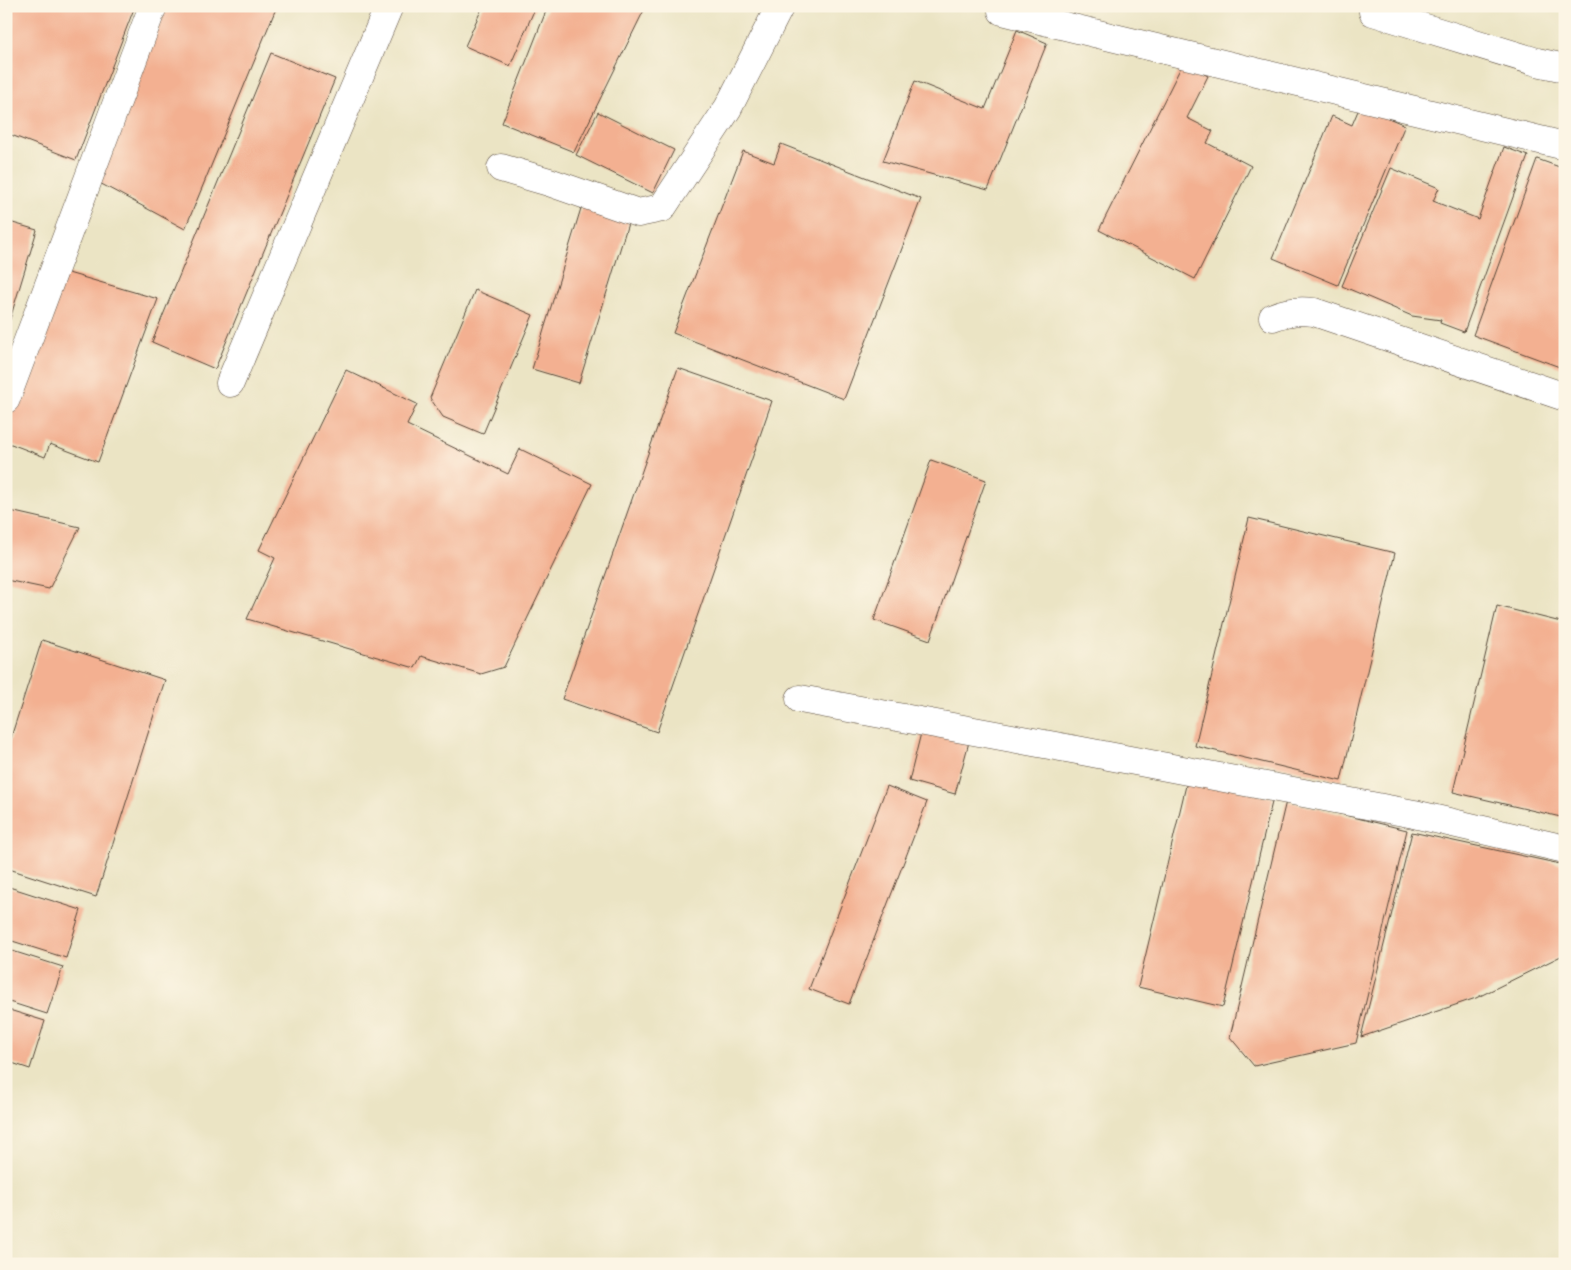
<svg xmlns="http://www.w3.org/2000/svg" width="1571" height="1270" viewBox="0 0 1571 1270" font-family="'Libre Bodoni',serif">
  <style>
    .building { fill: #f3b091 }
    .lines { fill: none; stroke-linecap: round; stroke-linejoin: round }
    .street-casing { stroke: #554637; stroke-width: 29 }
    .street { stroke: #fff; stroke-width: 28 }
  </style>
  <rect width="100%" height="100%" fill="#fcf5e5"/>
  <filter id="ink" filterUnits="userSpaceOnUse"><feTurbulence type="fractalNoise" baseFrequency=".02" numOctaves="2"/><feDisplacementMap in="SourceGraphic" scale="10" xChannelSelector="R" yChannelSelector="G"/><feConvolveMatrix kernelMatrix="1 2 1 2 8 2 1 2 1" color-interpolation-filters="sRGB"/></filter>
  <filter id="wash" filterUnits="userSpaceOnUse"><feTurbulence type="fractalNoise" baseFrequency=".0096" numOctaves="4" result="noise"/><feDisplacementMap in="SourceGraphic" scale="20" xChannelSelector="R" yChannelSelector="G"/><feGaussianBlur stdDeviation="1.12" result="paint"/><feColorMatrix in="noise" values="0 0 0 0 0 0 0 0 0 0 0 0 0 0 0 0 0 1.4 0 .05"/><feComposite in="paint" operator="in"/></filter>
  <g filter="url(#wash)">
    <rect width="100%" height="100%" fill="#ebe4c4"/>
    <g id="blocks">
      <!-- building -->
      <g class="building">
        <path d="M6,6H135L76,160L6,133Z"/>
        <path d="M166,6H277L185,229L94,180Z"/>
        <path d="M483,6H536L510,66L465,46Z"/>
        <path d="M548,6H646L574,152L502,123Z"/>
        <path d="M1017,30L1047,43L988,190L883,161L915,81L985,109Z"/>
        <path d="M271,53L335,79L215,369L152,342Z"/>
        <path d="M1183,63L1208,76L1187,118L1213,131L1207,143L1251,166L1195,279L1099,230Z"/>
        <path d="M1360,106L1405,125L1338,285L1273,258L1332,116L1352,125Z"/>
        <path d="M598,112L674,150L653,193L576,155Z"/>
        <path d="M781,144L921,199L844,399L673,333L743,151L774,163Z"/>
        <path d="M1504,147L1528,156L1464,332L1440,323L1441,320L1412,316L1342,286L1391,168L1439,188L1433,201L1478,219Z"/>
        <path d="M1537,159L1565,169V369L1473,335Z"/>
        <path d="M582,205L629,220L579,383L532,369Z"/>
        <path d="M6,221L37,230L7,329H6Z"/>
        <path d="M58,270L158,299L98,462L50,444L45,457L6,442V411Z"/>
        <path d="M475,290L533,315L483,434L443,417L430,398Z"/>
        <path d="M678,368L772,401L657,732L562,699Z"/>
        <path d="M346,370L417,404L407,425L508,474L520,449L592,484L504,667L481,674L421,656L415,668L247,619L275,558L259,550Z"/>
        <path d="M931,460L986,480L930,640L874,620Z"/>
        <path d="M6,510L80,527L49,589L6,580Z"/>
        <path d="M1249,518L1395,553L1341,781L1195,746Z"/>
        <path d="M1497,606L1565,623V818L1453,792Z"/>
        <path d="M42,640L165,680L96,897L6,868V753Z"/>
        <path d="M922,729L969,742L955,794L909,781Z"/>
        <path d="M1188,777L1273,798L1223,1007L1138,987Z"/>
        <path d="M887,786L927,802L849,1004L809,989Z"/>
        <path d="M1286,801L1407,830L1356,1043L1254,1066L1230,1037Z"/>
        <path d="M1412,832L1565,865V954L1476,998L1361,1037Z"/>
        <path d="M6,886L81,910L66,958L6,939Z"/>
        <path d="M6,949L63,967L47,1014L6,1001Z"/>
        <path d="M6,1009L45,1021L30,1069L6,1061Z"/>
      </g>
    </g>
  </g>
  <g filter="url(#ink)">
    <use href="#blocks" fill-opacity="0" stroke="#554637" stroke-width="1"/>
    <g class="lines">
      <!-- street casing -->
      <g class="street-casing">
        <g id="street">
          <path d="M1002,11L1565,146"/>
          <path d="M1373,12L1537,62L1565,68"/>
          <path d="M501,168L549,182L638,213L662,208L728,108L780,6"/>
          <path d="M1273,317C1287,311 1299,310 1314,312L1565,397"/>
          <path d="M230,383L389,6"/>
          <path d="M6,399L153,6"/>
          <path d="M800,699L1077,750L1414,814L1565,849"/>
        </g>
      </g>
      <!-- street -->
      <use href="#street" class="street"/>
    </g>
  </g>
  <!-- margin -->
  <rect width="1571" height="1270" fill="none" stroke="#fcf5e5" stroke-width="25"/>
</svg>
